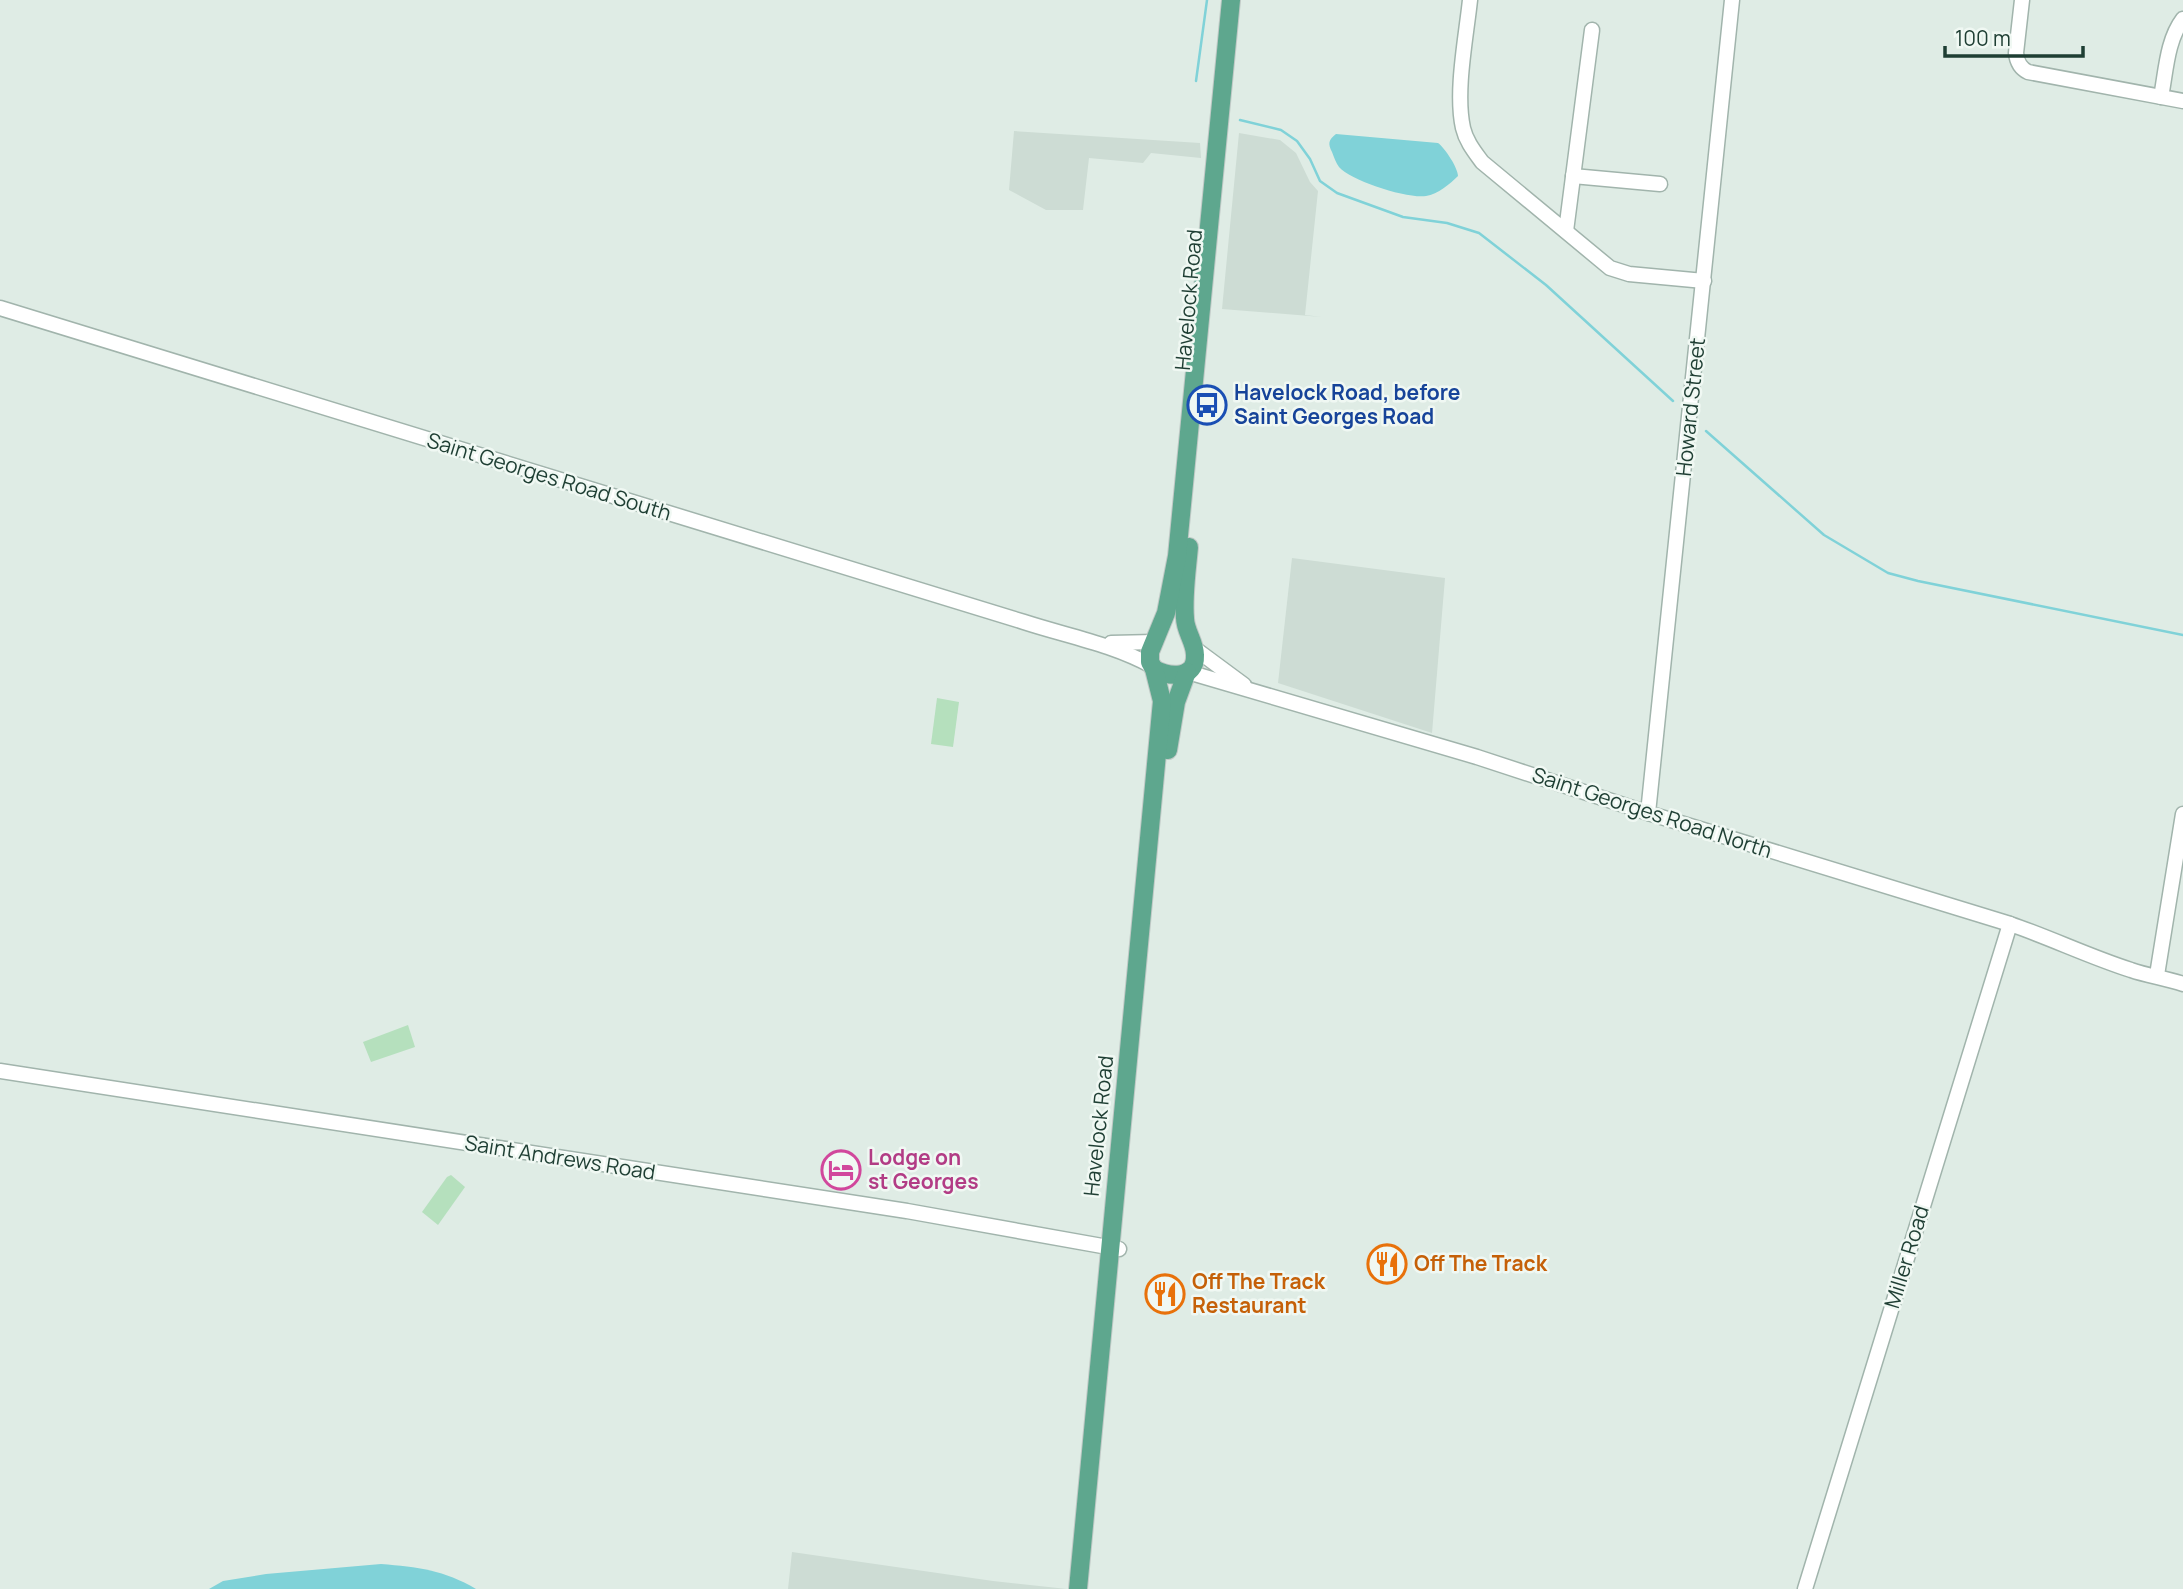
<svg xmlns="http://www.w3.org/2000/svg" width="2183" height="1589" viewBox="0 0 2183 1589" font-family="Manrope,sans-serif">
  <style>
    .built { fill: #cddcd4 }
    .green { fill: #b5e0bd }
    .water { fill: #80d2d8 }
    .lines { fill: none; stroke-linecap: round; stroke-linejoin: round }
    .stream { stroke: #80d2d8; stroke-width: 2.5 }
    .minor-casing { stroke: #a1b4ac; stroke-width: 17 }
    .major-casing { stroke: #c0c9c6; stroke-width: 20 }
    .minor { stroke: #fff; stroke-width: 14 }
    .major { stroke: #5ea78e; stroke-width: 18 }
    .labels { text-anchor: middle; stroke-width: 5; stroke-linejoin: round; paint-order: stroke }
    .street-label { font-size: 21px; fill: #1e3e33; stroke: #f0f8f3 }
    .transit-label { font-size: 21px; font-weight: bold; fill: #164399; stroke: #f0f8f3; text-anchor: start }
    .hotel-label { font-size: 21px; font-weight: bold; fill: #b23c85; stroke: #f0f8f3; text-anchor: start }
    .food-label { font-size: 21px; font-weight: bold; fill: #c56008; stroke: #f0f8f3; text-anchor: start }
  </style>
  <rect width="100%" height="100%" fill="#dfece5"/>
  <!-- built -->
  <g class="built">
    <path d="M1014,131L1200,143L1201,158L1151,153L1143,163L1089,158L1083,210H1046L1009,190Z"/>
    <path d="M1239,133L1280,140L1296,153L1310,182L1318,191L1305,315L1322,317L1222,309Z"/>
    <path d="M1292,558L1445,578L1432,733L1278,683Z"/>
    <path d="M792,1552L993,1581L1067,1589H788Z"/>
  </g>
  <!-- green -->
  <g class="green">
    <path d="M937,698L959,702L953,747L931,744Z"/>
    <path d="M408,1025L415,1047L371,1062L363,1042Z"/>
    <path d="M451,1175L465,1187L438,1225L422,1212L447,1177Z"/>
  </g>
  <!-- water -->
  <g class="water">
    <path d="M1336,134L1438,143C1445,148 1458,168 1458,176C1450,184 1438,194 1426,196C1408,199 1351,181 1339,167C1336,163 1334,157 1332,152C1328,144 1328,140 1336,134Z"/>
    <path d="M381,1564C418,1567 444,1570 476,1589H209L223,1581L266,1574Z"/>
  </g>
  <g class="lines">
    <!-- stream -->
    <g class="stream">
      <path d="M1196,81L1207,0"/>
      <path d="M1240,120L1281,130L1297,141L1310,159L1320,181L1337,193L1403,217L1447,223L1479,233L1546,285L1673,401"/>
      <path d="M1706,431L1824,535L1888,573L1918,581L2183,635"/>
    </g>
    <!-- minor casing -->
    <g class="minor-casing">
      <g id="minor">
        <path d="M1470,0C1466,38 1455,92 1463,128C1466,141 1474,151 1482,162L1610,268L1629,274L1704,281"/>
        <path d="M2022,0L2016,53C2017,62 2020,68 2028,72L2183,101"/>
        <path d="M2161,97C2166,71 2167,40 2183,19"/>
        <path d="M1573,176L1660,184"/>
        <path d="M1566,231L1592,30"/>
        <path d="M0,308L1024,622C1067,636 1112,644 1152,666"/>
        <path d="M1111,643L1154,642"/>
        <path d="M1194,648L1244,685"/>
        <path d="M1188,672L1477,757L1648,813L2010,924C2051,938 2090,957 2131,970C2148,976 2166,978 2183,984"/>
        <path d="M1648,813L1732,0"/>
        <path d="M2157,975L2183,814"/>
        <path d="M0,1071L907,1211L1119,1249"/>
        <path d="M1805,1589L2010,924"/>
      </g>
    </g>
    <!-- major casing -->
    <g class="major-casing">
      <g id="major">
        <path d="M1154,669C1169,677 1196,680 1195,655C1195,642 1185,631 1185,618C1183,595 1187,570 1189,547"/>
        <path d="M1168,750L1176,702L1187,672"/>
        <path d="M1078,1589L1162,701L1154,669L1150,662V652L1166,613L1177,556L1231,0"/>
      </g>
    </g>
    <!-- minor -->
    <use href="#minor" class="minor"/>
    <!-- major -->
    <use href="#major" class="major"/>
  </g>
  <!-- icons -->
  <defs>
    <g id="bus-ring" transform="scale(2.0125)"><circle r="9.5" fill="#f0f8f3" stroke="#1a4fb4" stroke-width="1.5"/><path d="M-5-6H5V4H4V6H2V4H-2V6H-4V4H-5ZM-3.5-4V0h7V-4ZM-3.5 1.2v1.5H-2V1.2ZM2 1.2v1.5H3.5V1.2Z" fill="#1a4fb4"/></g>
    <g id="hotel-ring" transform="scale(2.0125)"><circle r="9.5" fill="#f0f8f3" stroke="#d1479c" stroke-width="1.5"/><path d="M-6-4.5h1.5V1H6V5H4.5V3h-9V5H-6ZM-4 0a1.8 1.8 0 1 1 3.6 0ZM.5 0V-2.5h3Q6-2.5 6 0Z" fill="#d1479c"/></g>
    <g id="restaurant-ring" transform="scale(2.0125)"><circle r="9.5" fill="#f0f8f3" stroke="#e8710a" stroke-width="1.5"/><path d="M-5-6h1v4h1v-4h1v4h1v-4h1v5L-1.5 .5V6h-2V.5L-5-1ZM5-6V6H3V1.5H1.5Q1.5-4 5-6Z" fill="#e8710a"/></g>
  </defs>
  <g fill-rule="evenodd">
    <use href="#bus-ring" x="1207" y="405"/>
    <use href="#hotel-ring" x="841" y="1170"/>
    <use href="#restaurant-ring" x="1387" y="1264"/>
    <use href="#restaurant-ring" x="1165" y="1294"/>
  </g>
  <g class="labels">
    <!-- street labels -->
    <g class="street-label">
      <text transform="translate(1189 300) rotate(-85)" y="7">Havelock Road</text>
      <text transform="translate(1691 407) rotate(-84)" y="7">Howard Street</text>
      <text transform="translate(549 477) rotate(17)" y="7">Saint Georges Road South</text>
      <text transform="translate(1652 813) rotate(18)" y="7">Saint Georges Road North</text>
      <text transform="translate(1099 1126) rotate(-84)" y="7">Havelock Road</text>
      <text transform="translate(560 1158) rotate(9)" y="7">Saint Andrews Road</text>
      <text transform="translate(1907 1257) rotate(-73)" y="7">Miller Road</text>
    </g>
    <!-- transit labels -->
    <g class="transit-label">
      <text x="1234" y="400">Havelock Road, before<tspan x="1234" dy="24">Saint Georges Road</tspan></text>
    </g>
    <!-- hotel labels -->
    <g class="hotel-label">
      <text x="868" y="1165">Lodge on<tspan x="868" dy="24">st Georges</tspan></text>
    </g>
    <!-- food labels -->
    <g class="food-label">
      <text x="1414" y="1271">Off The Track</text>
      <text x="1192" y="1289">Off The Track<tspan x="1192" dy="24">Restaurant</tspan></text>
    </g>
  </g>
  <!-- scale -->
  <path d="M1945 46v10h138v-10" fill="none" stroke="#1e3e33" stroke-width="3.5"/>
  <text x="1955" y="46" font-size="21" fill="#1e3e33" stroke="#f0f8f3" stroke-width="5" paint-order="stroke">100 m</text>
</svg>
